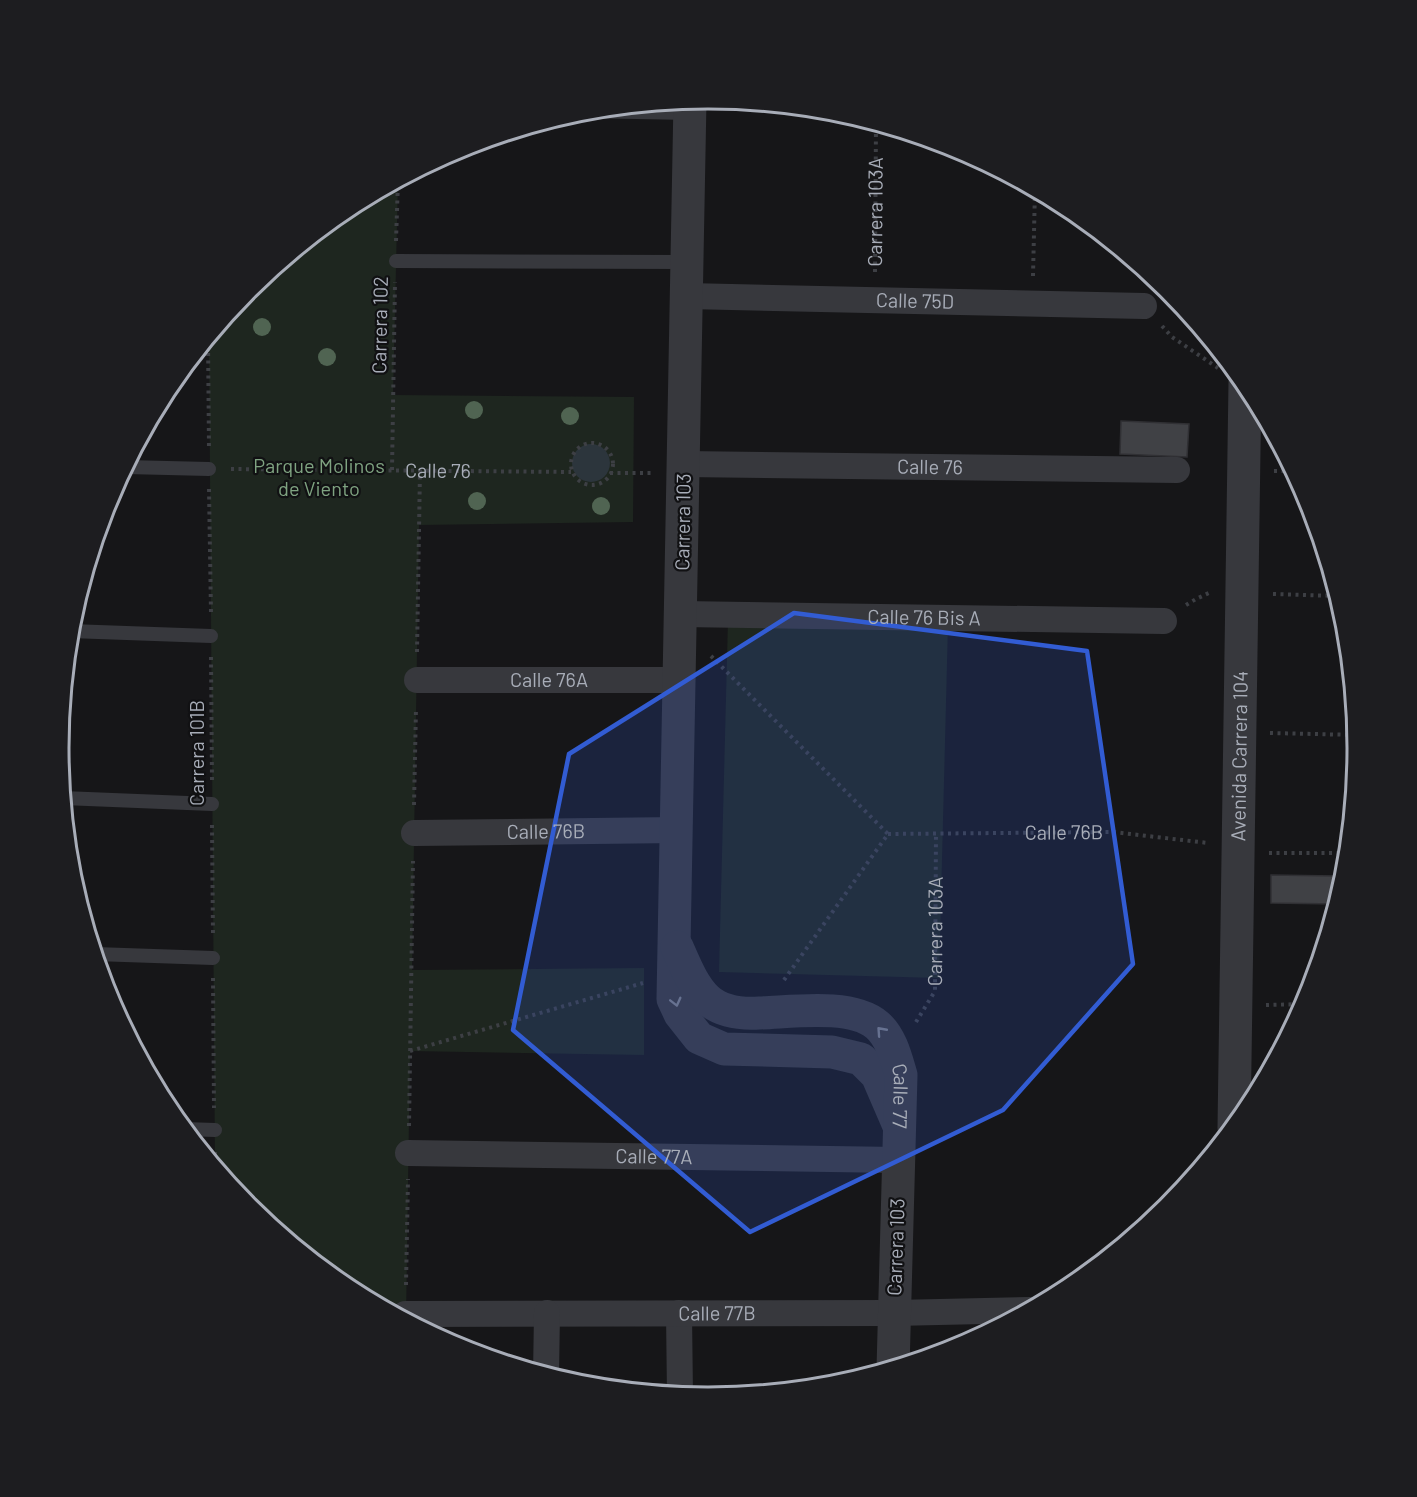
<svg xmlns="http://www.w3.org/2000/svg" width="1417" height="1497" viewBox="0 0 1417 1497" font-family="Barlow,sans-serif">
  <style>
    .green { fill: #1e261f }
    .water { fill: #2c353c }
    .building { fill: #404145; stroke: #303034; stroke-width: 1.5 }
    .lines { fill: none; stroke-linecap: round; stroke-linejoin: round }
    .path { stroke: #3d3f44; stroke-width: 4; stroke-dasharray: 3 4.5; stroke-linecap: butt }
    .service { stroke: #37383d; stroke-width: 14 }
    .minor { stroke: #37383d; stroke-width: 26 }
    .tertiary { stroke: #37383d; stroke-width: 33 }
    .tree { fill: #506452 }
    .oneway { stroke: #757881 }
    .marked { fill: #325cd3; fill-opacity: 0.2; stroke: #325cd3; stroke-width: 4.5; stroke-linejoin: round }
    .labels { text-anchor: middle; stroke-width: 4.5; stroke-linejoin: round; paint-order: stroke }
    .street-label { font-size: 20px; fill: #a8adb8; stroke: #111113 }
    .park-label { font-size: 20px; fill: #7fa381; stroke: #111113 }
    .rim { fill: none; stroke: #a8adb8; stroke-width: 3 }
  </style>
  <rect width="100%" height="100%" fill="#161618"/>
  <!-- green -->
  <g class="green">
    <path d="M398,181L393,395L634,397L633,522L419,525L412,970L644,968V1055L410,1051L406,1320L347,1289L249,1208L215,1167L209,338L249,289L348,208Z"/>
    <path d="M728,619L948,624L939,978L719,972Z"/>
  </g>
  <!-- water -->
  <circle class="water" cx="591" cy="463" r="19"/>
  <!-- building -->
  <g class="building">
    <path d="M1121,421L1189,424L1187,457L1120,454Z"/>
    <path d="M1271,875L1336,876V904L1271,903Z"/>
  </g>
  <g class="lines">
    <!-- path -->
    <g class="path">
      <path d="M396,241L398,181"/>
      <path id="s1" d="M875,272L876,123"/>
      <path d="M1033,276L1035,189"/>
      <path d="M1162,326L1172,337L1218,368"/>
      <path d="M208,338L209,448"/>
      <circle cx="592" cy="464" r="21"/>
      <path id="s2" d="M231,469L571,472"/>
      <path d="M392,470L395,282"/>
      <path d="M1274,471H1294"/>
      <path d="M610,473H653"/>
      <path d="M209,489L211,613"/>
      <path d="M1273,594L1338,596"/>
      <path d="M1186,605L1196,599L1211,592"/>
      <path d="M417,652L420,470"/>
      <path d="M711,656L888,834"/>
      <path d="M211,657L212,781"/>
      <path d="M1270,733L1357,735"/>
      <path d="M414,805L416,708"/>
      <path d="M212,825L213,937"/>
      <path id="s3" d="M888,834L1113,832L1208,843"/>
      <path d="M1269,853H1348"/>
      <path d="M213,978L214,1108"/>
      <path d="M784,980L888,834"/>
      <path d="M1266,1005L1306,1004"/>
      <path id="s4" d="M916,1022L935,991L936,833"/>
      <path d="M410,1051L643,983"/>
      <path d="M409,1126L413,861"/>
      <path d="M215,1152V1167"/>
      <path d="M406,1285L408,1179"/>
    </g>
    <!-- service -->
    <g class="service">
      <path d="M582,111L690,113"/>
      <path d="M396,261L687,262"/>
      <path d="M126,467L209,469"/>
      <path d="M70,631L211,636"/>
      <path d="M63,798L212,804"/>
      <path d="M95,954L213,958"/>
      <path d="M184,1129L215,1130"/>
    </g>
    <!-- minor -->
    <g class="minor">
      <path id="s5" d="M687,296L1144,306"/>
      <path id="s6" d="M684,464L1177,470"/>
      <path id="s7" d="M682,614L1164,621"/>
      <path id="s8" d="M417,680H680"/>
      <path id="s9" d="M414,833L678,830"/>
      <path id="s10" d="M408,1153L898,1160"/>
      <path d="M679,1313L680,1396"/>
      <path id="s11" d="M405,1314L894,1313L1030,1310"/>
      <path d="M546,1375L547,1313"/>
    </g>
    <!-- tertiary -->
    <g class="tertiary">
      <path d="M690,100L673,999L680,1014L699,1038L724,1049L832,1052L861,1059L877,1075L899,1126"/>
      <path id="s12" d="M677,947C685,965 693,986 707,999C721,1012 741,1014 759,1013C792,1012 851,1003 877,1025C891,1037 896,1058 901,1075L893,1369"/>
      <path id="s13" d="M1234,1128L1245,382"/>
    </g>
  </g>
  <!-- trees -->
  <g class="tree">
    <circle cx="262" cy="327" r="9"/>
    <circle cx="327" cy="357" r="9"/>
    <circle cx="474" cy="410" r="9"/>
    <circle cx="570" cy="416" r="9"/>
    <circle cx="477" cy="501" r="9"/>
    <circle cx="601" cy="506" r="9"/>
  </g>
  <!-- one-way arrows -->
  <defs><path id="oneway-chevron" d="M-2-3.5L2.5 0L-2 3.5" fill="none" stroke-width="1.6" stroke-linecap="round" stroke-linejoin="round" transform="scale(1.5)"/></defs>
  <g class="oneway">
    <use href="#oneway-chevron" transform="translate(676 1002) rotate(76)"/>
    <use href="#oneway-chevron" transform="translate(881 1031) rotate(-132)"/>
  </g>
  <!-- marked area -->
  <path class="marked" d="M794,613L1087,651L1133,964L1003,1110L750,1232L513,1030L569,754Z"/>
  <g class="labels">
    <!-- street labels -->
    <g class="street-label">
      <text dy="7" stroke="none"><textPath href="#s1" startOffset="60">Carrera 103A</textPath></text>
      <text dy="7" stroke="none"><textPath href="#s5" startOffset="228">Calle 75D</textPath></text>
      <text transform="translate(380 325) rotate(-89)" y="7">Carrera 102</text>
      <text dy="7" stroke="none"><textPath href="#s6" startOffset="246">Calle 76</textPath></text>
      <text dy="7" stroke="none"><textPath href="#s2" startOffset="207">Calle 76</textPath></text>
      <text transform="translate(683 522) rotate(-89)" y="7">Carrera 103</text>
      <text dy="7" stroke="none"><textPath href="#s7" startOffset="242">Calle 76 Bis A</textPath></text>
      <text dy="7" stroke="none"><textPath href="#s8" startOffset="132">Calle 76A</textPath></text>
      <text transform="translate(197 753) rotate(-90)" y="7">Carrera 101B</text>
      <text dy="7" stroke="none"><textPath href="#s13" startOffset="372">Avenida Carrera 104</textPath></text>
      <text dy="7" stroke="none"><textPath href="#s9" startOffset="132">Calle 76B</textPath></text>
      <text dy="7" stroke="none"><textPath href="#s3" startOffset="176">Calle 76B</textPath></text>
      <text dy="7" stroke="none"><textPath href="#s4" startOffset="96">Carrera 103A</textPath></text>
      <text dy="7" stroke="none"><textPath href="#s12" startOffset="314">Calle 77</textPath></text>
      <text dy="7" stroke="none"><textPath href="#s10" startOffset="246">Calle 77A</textPath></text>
      <text transform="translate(896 1247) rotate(-88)" y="7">Carrera 103</text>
      <text dy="7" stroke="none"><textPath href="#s11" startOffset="312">Calle 77B</textPath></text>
    </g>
    <!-- park labels -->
    <g class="park-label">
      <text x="319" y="473">Parque Molinos<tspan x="319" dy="23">de Viento</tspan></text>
    </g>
  </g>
  <!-- crop -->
  <path d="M0 0H1417V1497H0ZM69 748a639 639 0 1 1 1278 0a639 639 0 1 1-1278 0Z" fill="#1d1d20" fill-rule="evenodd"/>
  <path class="rim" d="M69 748a639 639 0 1 1 1278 0a639 639 0 1 1-1278 0Z"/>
</svg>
